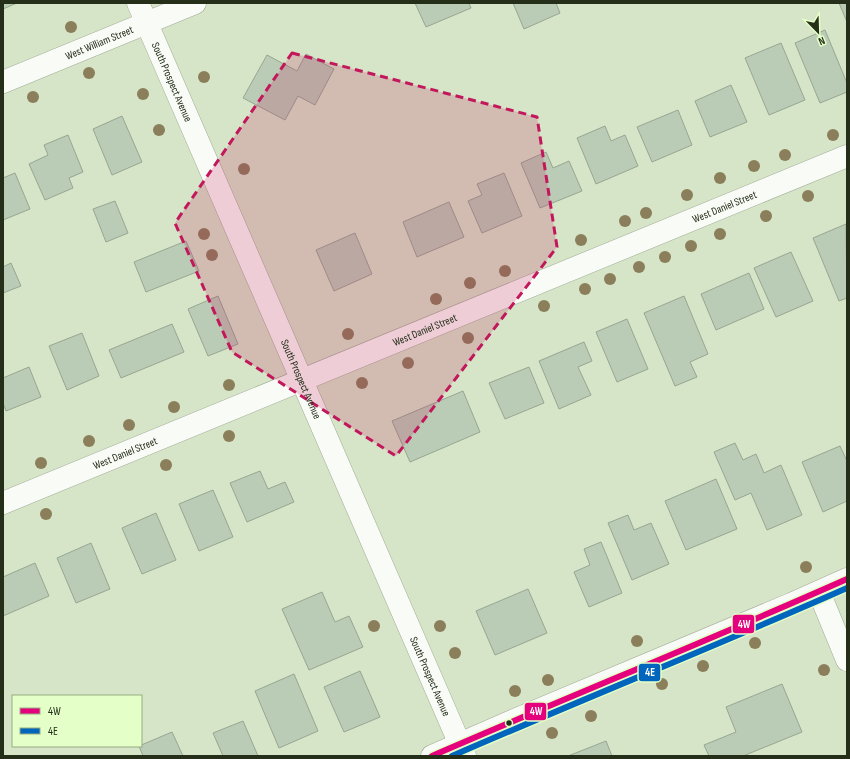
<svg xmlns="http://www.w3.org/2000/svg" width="850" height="759" viewBox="0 0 850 759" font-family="'Sofia Sans Condensed',sans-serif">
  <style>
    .building { fill: #bbccb6; stroke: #97a692 }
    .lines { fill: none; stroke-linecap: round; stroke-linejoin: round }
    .minor-casing { stroke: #a2ac96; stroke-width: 23 }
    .tertiary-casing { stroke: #a2ac96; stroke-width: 23 }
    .secondary-casing { stroke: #a2ac96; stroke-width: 23 }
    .minor { stroke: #f9fbf7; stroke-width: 22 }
    .tertiary { stroke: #f9fbf7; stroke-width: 22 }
    .secondary { stroke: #f9fbf7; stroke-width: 22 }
    .bus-1-casing { stroke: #e4ffc7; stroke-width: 9 }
    .bus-2-casing { stroke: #e4ffc7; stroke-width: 9 }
    .bus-1 { stroke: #e5007d; stroke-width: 6 }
    .bus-2 { stroke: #0065bd; stroke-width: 6 }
    .tree { fill: #8a7f5a }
    .marked { fill: #c2185b; fill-opacity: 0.2; stroke: #c2185b; stroke-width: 3; stroke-dasharray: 8 5; stroke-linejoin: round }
    .bus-dot { fill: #242e19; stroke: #e4ffc7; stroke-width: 1.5 }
    .labels { text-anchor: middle; stroke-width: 3; stroke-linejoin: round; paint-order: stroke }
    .street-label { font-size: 11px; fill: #242e19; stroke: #e4ffc7 }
    .line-badge { stroke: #e4ffc7; stroke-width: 1.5 }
    .badge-label { font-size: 11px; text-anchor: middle; font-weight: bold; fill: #fff }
  </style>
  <rect width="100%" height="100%" fill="#d6e4c7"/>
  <!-- building -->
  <g class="building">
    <path d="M3,3H17L3,9Z"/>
    <path d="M415,3H469L471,8L426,27Z"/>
    <path d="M513,3H556L560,13L524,29Z"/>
    <path d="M839,3H847V22Z"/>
    <path d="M825,30L847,83V92L820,103L795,43Z"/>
    <path d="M781,43L805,100L769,115L745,58Z"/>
    <path d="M306,54L334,69L315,105L298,96L285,120L243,98L267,55L297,71Z"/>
    <path d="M731,85L747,122L710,137L695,101Z"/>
    <path d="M678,110L692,145L652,162L637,127Z"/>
    <path d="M122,116L142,162L112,175L93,129Z"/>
    <path d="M605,126L611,141L625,135L638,166L596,184L577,138Z"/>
    <path d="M68,135L83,172L69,178L73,188L45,200L29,164L48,155L44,145Z"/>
    <path d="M546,152L553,168L569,161L582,191L540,208L521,163Z"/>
    <path d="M15,173L30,209L3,220V178Z"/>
    <path d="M504,173L522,216L482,233L468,201L482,195L477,184Z"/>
    <path d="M115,201L128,233L106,242L93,209Z"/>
    <path d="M449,202L464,237L417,257L403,222Z"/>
    <path d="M846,224L847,298L839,301L813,238Z"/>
    <path d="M355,233L372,274L334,291L316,250Z"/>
    <path d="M186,241L199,271L146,292L134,262Z"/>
    <path d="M791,252L813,301L776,317L754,268Z"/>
    <path d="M11,263L21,286L3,293V267Z"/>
    <path d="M749,273L764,309L716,330L701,294Z"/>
    <path d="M218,296L238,344L208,356L188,309Z"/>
    <path d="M684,296L708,354L690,362L697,377L675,386L644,313Z"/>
    <path d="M627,319L648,369L617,382L596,332Z"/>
    <path d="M172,324L184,352L121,378L109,350Z"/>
    <path d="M82,333L99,376L67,390L49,346Z"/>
    <path d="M584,342L592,361L578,367L591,395L559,409L539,361Z"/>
    <path d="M29,367L41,397L6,411L3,403V378Z"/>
    <path d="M529,367L544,403L505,419L489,383Z"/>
    <path d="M463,391L480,432L410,462L392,421Z"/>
    <path d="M735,443L743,460L756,454L764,473L781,465L802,515L767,530L751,493L735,500L714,452Z"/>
    <path d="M840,446L847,461V501L823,512L802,462Z"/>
    <path d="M260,471L268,489L285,482L294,502L247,522L230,483Z"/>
    <path d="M716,479L737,529L686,550L665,501Z"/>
    <path d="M213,490L233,537L199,551L179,504Z"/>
    <path d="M156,513L176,560L142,574L122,528Z"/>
    <path d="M628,515L634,530L651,523L669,564L632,580L608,523Z"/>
    <path d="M601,542L622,593L589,607L574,572L590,565L584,549Z"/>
    <path d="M91,543L110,589L76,603L57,558Z"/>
    <path d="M35,563L49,596L3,616V577Z"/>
    <path d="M528,589L547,633L495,655L476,611Z"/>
    <path d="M322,592L335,622L349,616L363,647L309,670L282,609Z"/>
    <path d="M360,671L380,717L344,732L324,687Z"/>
    <path d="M294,674L318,731L279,748L255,691Z"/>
    <path d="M782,684L802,732L743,756H709L704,745L736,732L726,707Z"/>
    <path d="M243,721L258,756H223L213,733Z"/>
    <path d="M172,732L183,756H143L139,746Z"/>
    <path d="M606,741L612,756H568Z"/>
  </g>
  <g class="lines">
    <!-- minor casing -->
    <g class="minor-casing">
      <g id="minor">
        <path id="s1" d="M3,82L195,3"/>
        <path id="s2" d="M3,503L847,156"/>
        <path d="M819,592L847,660"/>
      </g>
    </g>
    <!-- tertiary casing -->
    <g class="tertiary-casing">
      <path id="tertiary" d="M432,756L512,721L791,604L847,579"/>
    </g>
    <!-- secondary casing -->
    <g class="secondary-casing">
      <g id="secondary">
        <path id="s3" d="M138,3L465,756"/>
      </g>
    </g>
    <!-- minor -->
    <use href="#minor" class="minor"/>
    <!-- tertiary -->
    <use href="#tertiary" class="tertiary"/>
    <!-- secondary -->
    <use href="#secondary" class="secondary"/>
    <!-- bus-1 casing -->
    <g class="bus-1-casing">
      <path id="bus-1" d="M432,756C570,696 710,640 847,579"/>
    </g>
    <!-- bus-2 casing -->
    <g class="bus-2-casing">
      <path id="bus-2" d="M452,756C583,699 716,646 847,588"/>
    </g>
    <!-- bus-1 -->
    <use href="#bus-1" class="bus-1"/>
    <!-- bus-2 -->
    <use href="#bus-2" class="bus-2"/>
  </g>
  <!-- trees -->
  <g class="tree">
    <circle cx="71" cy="27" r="6"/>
    <circle cx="89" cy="73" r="6"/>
    <circle cx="204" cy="77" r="6"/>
    <circle cx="143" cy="94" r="6"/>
    <circle cx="33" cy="97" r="6"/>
    <circle cx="159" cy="130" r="6"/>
    <circle cx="833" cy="135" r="6"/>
    <circle cx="785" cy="155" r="6"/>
    <circle cx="754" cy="166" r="6"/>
    <circle cx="244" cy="169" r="6"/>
    <circle cx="720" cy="178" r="6"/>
    <circle cx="687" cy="195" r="6"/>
    <circle cx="808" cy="196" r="6"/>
    <circle cx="646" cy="213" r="6"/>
    <circle cx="766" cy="216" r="6"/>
    <circle cx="625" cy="221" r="6"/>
    <circle cx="204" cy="234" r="6"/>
    <circle cx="720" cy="234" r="6"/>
    <circle cx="581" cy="240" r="6"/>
    <circle cx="691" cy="246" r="6"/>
    <circle cx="212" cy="255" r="6"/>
    <circle cx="665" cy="257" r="6"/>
    <circle cx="639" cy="267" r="6"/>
    <circle cx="505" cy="271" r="6"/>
    <circle cx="610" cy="279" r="6"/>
    <circle cx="470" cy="283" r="6"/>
    <circle cx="585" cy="289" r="6"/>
    <circle cx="436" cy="299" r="6"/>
    <circle cx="544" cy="306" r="6"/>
    <circle cx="348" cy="334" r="6"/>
    <circle cx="468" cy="338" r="6"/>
    <circle cx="408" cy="363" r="6"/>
    <circle cx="362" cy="383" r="6"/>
    <circle cx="229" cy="385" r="6"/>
    <circle cx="174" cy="407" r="6"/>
    <circle cx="129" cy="425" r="6"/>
    <circle cx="229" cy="436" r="6"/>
    <circle cx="89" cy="441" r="6"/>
    <circle cx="41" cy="463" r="6"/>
    <circle cx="166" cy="465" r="6"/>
    <circle cx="46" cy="514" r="6"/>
    <circle cx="806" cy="567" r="6"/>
    <circle cx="374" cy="626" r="6"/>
    <circle cx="440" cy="626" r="6"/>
    <circle cx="637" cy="641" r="6"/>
    <circle cx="755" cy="643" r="6"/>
    <circle cx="455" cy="653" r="6"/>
    <circle cx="703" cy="666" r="6"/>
    <circle cx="824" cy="670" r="6"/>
    <circle cx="548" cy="680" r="6"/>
    <circle cx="662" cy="684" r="6"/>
    <circle cx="515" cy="691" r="6"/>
    <circle cx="591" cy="716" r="6"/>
    <circle cx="552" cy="733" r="6"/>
  </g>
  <!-- marked area -->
  <path class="marked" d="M292,53L537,117L557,247L396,456L232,352L175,223Z"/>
  <!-- markers -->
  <circle class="bus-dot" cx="509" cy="723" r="3.5"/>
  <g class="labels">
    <!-- street labels -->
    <g class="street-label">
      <text dy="4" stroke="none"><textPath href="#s1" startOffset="104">West William Street</textPath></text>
      <text dy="4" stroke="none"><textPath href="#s3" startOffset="86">South Prospect Avenue</textPath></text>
      <text dy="4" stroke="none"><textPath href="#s2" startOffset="780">West Daniel Street</textPath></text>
      <text dy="4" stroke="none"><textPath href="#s2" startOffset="456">West Daniel Street</textPath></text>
      <text dy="4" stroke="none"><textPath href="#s3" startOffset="410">South Prospect Avenue</textPath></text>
      <text dy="4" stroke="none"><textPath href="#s2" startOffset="132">West Daniel Street</textPath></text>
      <text dy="4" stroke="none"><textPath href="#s3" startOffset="734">South Prospect Avenue</textPath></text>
    </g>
  </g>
  <g class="line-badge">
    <rect x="732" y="614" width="23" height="20" rx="4" fill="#e5007d"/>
    <rect x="638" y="663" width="23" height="19" rx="4" fill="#0065bd"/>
    <rect x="524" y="702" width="23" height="19" rx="4" fill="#e5007d"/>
  </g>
  <g class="badge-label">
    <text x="744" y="628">4W</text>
    <text x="650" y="676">4E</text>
    <text x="536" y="715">4W</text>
  </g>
  <!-- border -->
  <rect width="850" height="759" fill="none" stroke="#242e19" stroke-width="8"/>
  <!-- legend -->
  <rect x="12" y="695" width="130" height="52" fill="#e4ffc7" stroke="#97ab81"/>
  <rect x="20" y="708" width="20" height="6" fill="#e5007d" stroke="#97ab81"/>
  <text x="48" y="715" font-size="12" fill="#242e19">4W</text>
  <rect x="20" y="728" width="20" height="6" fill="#0065bd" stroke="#97ab81"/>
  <text x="48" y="735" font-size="12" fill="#242e19">4E</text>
  <!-- north arrow -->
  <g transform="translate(818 32) rotate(157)" stroke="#e4ffc7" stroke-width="3" paint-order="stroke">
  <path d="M0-3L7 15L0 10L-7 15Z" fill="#242e19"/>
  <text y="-6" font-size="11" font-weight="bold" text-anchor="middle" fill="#242e19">N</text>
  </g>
</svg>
